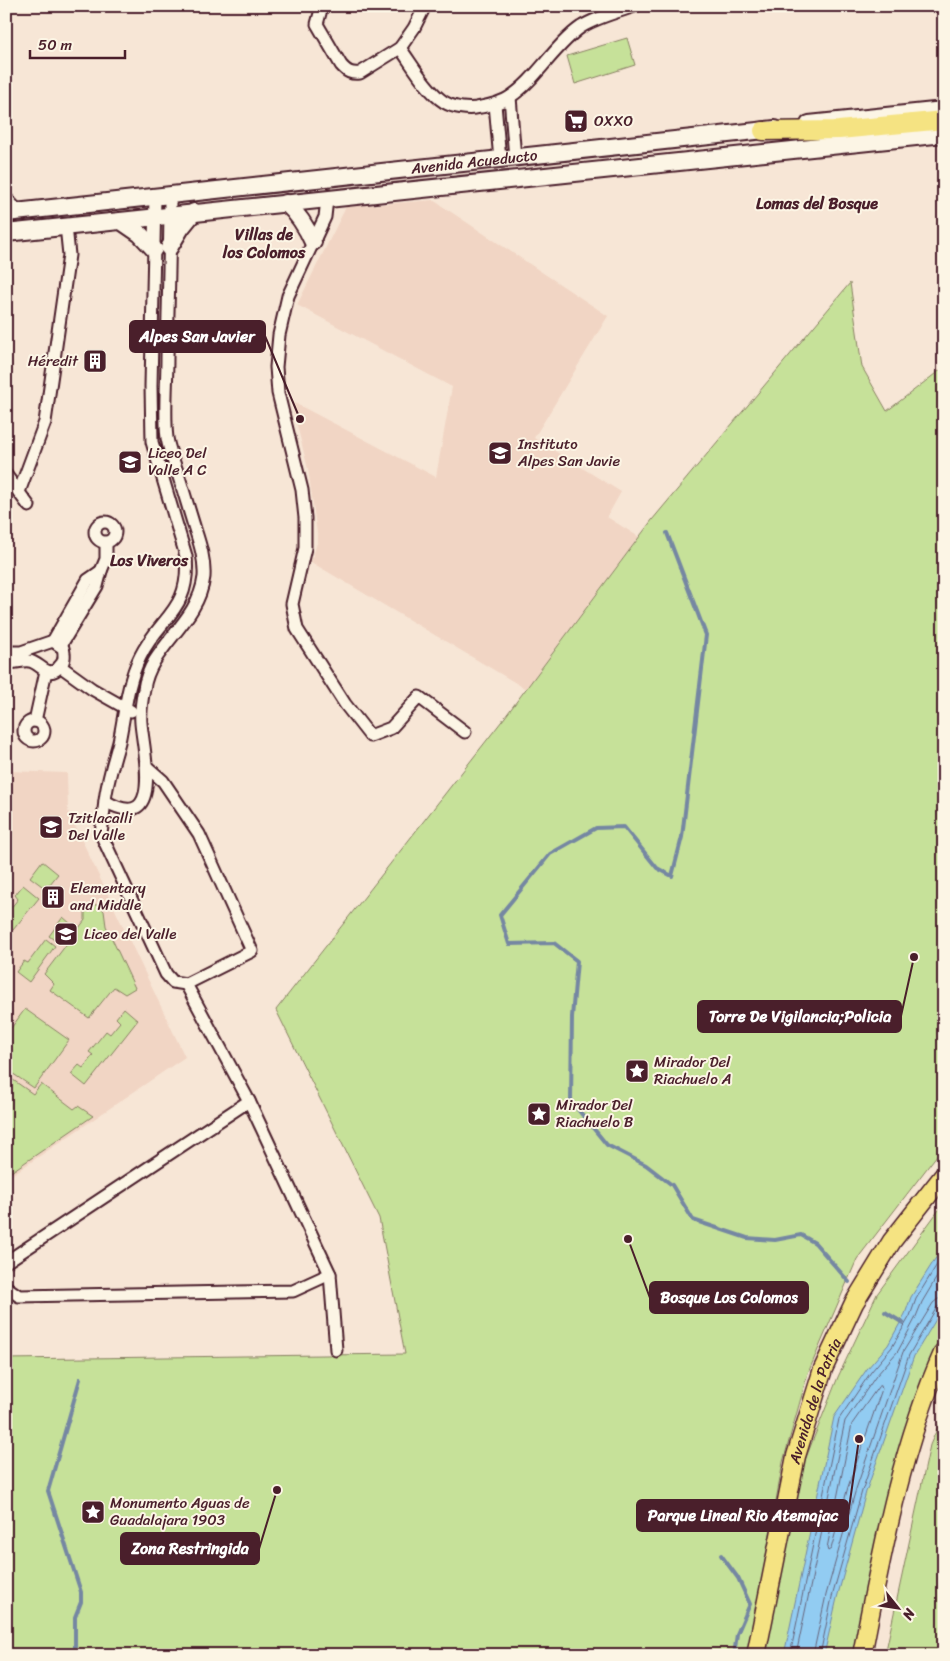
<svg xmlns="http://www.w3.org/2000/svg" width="950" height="1661" viewBox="0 0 950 1661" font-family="Sriracha,sans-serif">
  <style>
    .built { fill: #f1d5c4 }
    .green { fill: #c6e199; stroke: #888062 }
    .water { fill: #92ccf2; stroke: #7587a2 }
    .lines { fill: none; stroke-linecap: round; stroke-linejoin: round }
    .shore { stroke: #67647b; stroke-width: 1 }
    .stream { stroke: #7587a2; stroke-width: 4 }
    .street-casing { stroke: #4a1f2b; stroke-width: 15 }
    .secondary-casing { stroke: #4a1f2b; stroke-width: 20 }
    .primary-casing { stroke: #4a1f2b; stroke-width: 21 }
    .street { stroke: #fcf5e5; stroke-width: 11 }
    .secondary { stroke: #fcf5e5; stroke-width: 16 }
    .primary { stroke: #f5e382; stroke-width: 18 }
    .labels { text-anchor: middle; stroke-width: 4; stroke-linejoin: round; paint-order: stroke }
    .poi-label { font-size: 15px; fill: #4a1f2b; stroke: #fcf5e5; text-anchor: start }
    .street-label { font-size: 15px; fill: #4a1f2b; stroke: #fcf5e5 }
    .neighbourhood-label { font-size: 16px; font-weight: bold; fill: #4a1f2b; stroke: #fcf5e5 }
    .leader { fill: none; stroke: #4a1f2b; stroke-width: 2 }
    .callout-dot { fill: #4a1f2b; stroke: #fcf5e5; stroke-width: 2 }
    .callout { fill: #4a1f2b; stroke: #4a1f2b; stroke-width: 2 }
    .callout-label { font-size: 16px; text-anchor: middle; font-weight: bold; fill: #fff }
  </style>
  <rect width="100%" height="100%" fill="#f7e6d6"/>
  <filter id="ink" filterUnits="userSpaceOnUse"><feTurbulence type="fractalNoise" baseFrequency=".02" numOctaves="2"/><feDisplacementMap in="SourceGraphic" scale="10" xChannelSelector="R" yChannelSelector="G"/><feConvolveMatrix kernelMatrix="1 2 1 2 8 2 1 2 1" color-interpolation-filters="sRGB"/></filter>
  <g filter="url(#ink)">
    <!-- built -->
    <g class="built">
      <path d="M433,200L608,316L534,438L621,492L607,517L639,537L526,689L311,562L318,540L308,469L291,401L436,477L452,387L297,305L346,207Z"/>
      <path d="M6,771L67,773L68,811L185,1057L6,1179Z"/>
    </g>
    <!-- green -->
    <g class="green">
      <path d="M627,38L635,65L575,84L567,56Z"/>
      <path d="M850,283L862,367L887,411L944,367V1146L857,1259L808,1373L783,1462L748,1655H6V1359L405,1354L379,1218L276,1010L505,717L652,520Z"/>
      <path d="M42,861L58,874L46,889L30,877Z"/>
      <path d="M23,885L39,898L13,930L6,925V907L10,909L18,899L15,895Z"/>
      <path d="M91,905H98L104,911L106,926L135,988L125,994L114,987L89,1018L50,990L54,984L44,974L85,920V912Z"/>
      <path d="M63,917L71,924L57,942L49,936Z"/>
      <path d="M46,939L55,946L29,982L16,972L24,961L28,963Z"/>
      <path d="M124,1008L138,1020L86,1086L71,1074L79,1065L83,1068L93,1055L89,1052L106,1031L110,1034L120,1022L116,1018Z"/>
      <path d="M25,1009L69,1040L34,1088L6,1069V1035Z"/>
      <path d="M6,1075L33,1094L41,1084L74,1109L78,1106L93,1116L11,1172L6,1162Z"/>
      <path d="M944,1203V1343L855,1655H761L803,1465L838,1377L877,1294Z"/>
      <path d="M944,1413V1655H885L930,1445Z"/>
    </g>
    <!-- water -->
    <path class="water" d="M944,1245V1306L914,1356L866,1492L837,1598L824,1655H784L834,1417L867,1369L888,1345L905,1314L911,1297Z"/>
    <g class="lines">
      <!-- shore -->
      <g class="shore">
        <path d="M881,1386L882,1389L848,1487L831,1549L828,1551L827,1548L852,1424L878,1387Z"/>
        <path d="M790,1655L839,1419L871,1372L892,1347L910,1316L916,1299L944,1253"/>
        <path d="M796,1655L845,1421L876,1376L898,1351L915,1319L922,1302L944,1265"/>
        <path d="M813,1655L826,1595L856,1489L903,1352L933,1303L938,1299L944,1298"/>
        <path d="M820,1655L832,1597L862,1491L909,1355L937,1307L944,1304"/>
      </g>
      <!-- stream -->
      <g class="stream">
        <path d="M667,533L706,635L682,837L672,876L657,868L624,827L596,828L550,854L500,915L509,944L554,943L577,961L572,1017L571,1101L607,1145L646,1165L672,1185L693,1220L747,1238L775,1240L801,1235L815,1243L849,1282"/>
        <path d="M885,1312L903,1323"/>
        <path d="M721,1555L738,1578L750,1604L737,1634L734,1655"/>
        <path d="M75,1655V1617L81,1602V1592L48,1491L80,1379"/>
      </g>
      <!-- street casing -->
      <g class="street-casing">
        <g id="street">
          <path d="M322,6L317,24L341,65C347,72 351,74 360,73L400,48L414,28L425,6"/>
          <path d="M400,48C412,64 427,91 444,102C454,108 469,110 481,107C491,105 501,103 510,97C537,79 554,46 581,27C597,17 617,12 635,6"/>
          <path d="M510,97L515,158"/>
          <path d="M495,104L500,160"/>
          <path d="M155,197L151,386L152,442L186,556C191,611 160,616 140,657C127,683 125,713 119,742C114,761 107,781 105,801C165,836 143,750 141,723C140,712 142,699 144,689C150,646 198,624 204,577C205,560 200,544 195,529C189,510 184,492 178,474C174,463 169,450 167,438C164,415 167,382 167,358C168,304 170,250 170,195"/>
          <path d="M6,198L18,211"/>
          <path d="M327,199L325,217L288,296L279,335L276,367L278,393L302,490L305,518V548L292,604L297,629L345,704L370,736L391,728L419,697L465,732"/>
          <path d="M6,475L29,506"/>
          <path d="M19,492L45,422L69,255L66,226"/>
          <circle cx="105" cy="532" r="10"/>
          <path d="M53,641L88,580L101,571"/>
          <path d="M61,645L97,586L101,571L106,559V543"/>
          <path d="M6,652H21L53,641L63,648C65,655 65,661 60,666C48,681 40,662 29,661C22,660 15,664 6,662"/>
          <path d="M60,666L92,689L131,711"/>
          <circle cx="34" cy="731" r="10"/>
          <path d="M35,721L46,671"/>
          <path d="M105,801L101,834L166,974L173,982L186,984L252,951L199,834L163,781L147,767"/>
          <path d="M186,984L249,1101L330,1274L336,1350"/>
          <path d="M6,1262L249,1101"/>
          <path d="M6,1287L19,1296L293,1291L330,1274"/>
        </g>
      </g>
      <!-- secondary casing -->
      <g class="secondary-casing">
        <g id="secondary">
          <path d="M809,124L944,110"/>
          <path d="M286,203C299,215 306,226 313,242"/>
          <path id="s1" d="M6,213L775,129"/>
          <path d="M121,221L140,234L154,249"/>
          <path d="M6,233L944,134"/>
          <path d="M169,248L181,228L194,212"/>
        </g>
      </g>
      <!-- primary casing -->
      <g class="primary-casing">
        <g id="primary">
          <path d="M763,131L839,130L944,120"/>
          <path id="s2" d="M756,1655L796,1456L823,1369L854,1303L892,1241L944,1175"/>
          <path d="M862,1655C882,1552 901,1447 944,1351"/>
        </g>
      </g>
      <!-- street -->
      <use href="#street" class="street"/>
      <!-- secondary -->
      <use href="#secondary" class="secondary"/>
      <!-- primary -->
      <use href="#primary" class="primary"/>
    </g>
  </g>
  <!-- icons -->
  <defs>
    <g id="supermarket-square" transform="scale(1.25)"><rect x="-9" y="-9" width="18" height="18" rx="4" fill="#4a1f2b" stroke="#fcf5e5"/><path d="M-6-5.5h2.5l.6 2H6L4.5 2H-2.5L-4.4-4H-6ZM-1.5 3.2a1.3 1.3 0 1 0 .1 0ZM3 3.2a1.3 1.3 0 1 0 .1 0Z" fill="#fff"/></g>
    <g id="building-square" transform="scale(1.25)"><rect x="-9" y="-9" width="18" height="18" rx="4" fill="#4a1f2b" stroke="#fcf5e5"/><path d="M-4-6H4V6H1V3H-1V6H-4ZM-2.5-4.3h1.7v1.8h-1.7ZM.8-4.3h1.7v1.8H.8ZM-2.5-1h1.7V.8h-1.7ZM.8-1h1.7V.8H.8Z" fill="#fff"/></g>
    <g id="school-square" transform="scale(1.25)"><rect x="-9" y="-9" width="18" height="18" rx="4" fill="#4a1f2b" stroke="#fcf5e5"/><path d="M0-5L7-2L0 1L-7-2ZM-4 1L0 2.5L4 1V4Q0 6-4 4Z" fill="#fff"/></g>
    <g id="university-square" transform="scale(1.25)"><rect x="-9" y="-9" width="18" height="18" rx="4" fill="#4a1f2b" stroke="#fcf5e5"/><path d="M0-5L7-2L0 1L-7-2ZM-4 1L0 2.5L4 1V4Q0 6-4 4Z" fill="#fff"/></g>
    <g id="sight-square" transform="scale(1.25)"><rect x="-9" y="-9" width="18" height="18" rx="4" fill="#4a1f2b" stroke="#fcf5e5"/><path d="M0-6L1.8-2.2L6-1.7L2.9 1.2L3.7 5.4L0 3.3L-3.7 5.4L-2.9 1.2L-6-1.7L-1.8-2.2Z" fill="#fff"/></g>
  </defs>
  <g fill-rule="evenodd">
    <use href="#supermarket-square" x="576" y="121"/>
    <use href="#building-square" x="95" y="361"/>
    <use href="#school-square" x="500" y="453"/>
    <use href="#university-square" x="130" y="462"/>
    <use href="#school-square" x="51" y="827"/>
    <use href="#building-square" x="53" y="897"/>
    <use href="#school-square" x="66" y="934"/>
    <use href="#sight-square" x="637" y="1071"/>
    <use href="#sight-square" x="539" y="1114"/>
    <use href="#sight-square" x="93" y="1512"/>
  </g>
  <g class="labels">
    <!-- poi labels -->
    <g class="poi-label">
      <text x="594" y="126">OXXO</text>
      <text x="78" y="366" text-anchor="end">Héredit</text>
      <text x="518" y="449">Instituto<tspan x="518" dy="17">Alpes San Javie</tspan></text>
      <text x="148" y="458">Liceo Del<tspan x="148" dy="17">Valle A C</tspan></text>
      <text x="68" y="823">Tzitlacalli<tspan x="68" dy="17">Del Valle</tspan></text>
      <text x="70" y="893">Elementary<tspan x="70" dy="17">and Middle</tspan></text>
      <text x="84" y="939">Liceo del Valle</text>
      <text x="654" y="1067">Mirador Del<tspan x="654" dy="17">Riachuelo A</tspan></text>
      <text x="556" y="1110">Mirador Del<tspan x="556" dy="17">Riachuelo B</tspan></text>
      <text x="110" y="1508">Monumento Aguas de<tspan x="110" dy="17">Guadalajara 1903</tspan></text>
    </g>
    <!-- street labels -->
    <g class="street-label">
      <text dy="5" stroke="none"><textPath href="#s1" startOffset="471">Avenida Acueducto</textPath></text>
      <text dy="5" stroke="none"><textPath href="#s2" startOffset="261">Avenida de la Patria</textPath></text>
    </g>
    <!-- neighbourhood labels -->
    <g class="neighbourhood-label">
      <text x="817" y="209">Lomas del Bosque</text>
      <text x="264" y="240">Villas de<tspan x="264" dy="18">los Colomos</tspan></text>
      <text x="149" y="566">Los Viveros</text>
    </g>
  </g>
  <!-- callouts -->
  <path class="leader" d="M300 419L265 336M914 957L901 1016M628 1239L650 1298M859 1439L848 1515M277 1490L259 1549"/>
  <g class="callout-dot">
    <circle cx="300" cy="419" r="5"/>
    <circle cx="914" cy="957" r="5"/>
    <circle cx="628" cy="1239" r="5"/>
    <circle cx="859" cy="1439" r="5"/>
    <circle cx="277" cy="1490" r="5"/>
  </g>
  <g class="callout">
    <rect x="130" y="321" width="135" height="31" rx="5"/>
    <rect x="698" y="1001" width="203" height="31" rx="5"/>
    <rect x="650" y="1282" width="158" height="31" rx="5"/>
    <rect x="637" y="1500" width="211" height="31" rx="5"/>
    <rect x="121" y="1533" width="138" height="31" rx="5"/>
  </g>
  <g class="callout-label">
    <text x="197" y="342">Alpes San Javier</text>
    <text x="800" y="1022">Torre De Vigilancia;Policia</text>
    <text x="729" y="1303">Bosque Los Colomos</text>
    <text x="743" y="1521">Parque Lineal Rio Atemajac</text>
    <text x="190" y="1554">Zona Restringida</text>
  </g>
  <!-- margin -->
  <rect width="950" height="1661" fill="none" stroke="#fcf5e5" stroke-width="25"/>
  <rect x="12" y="12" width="925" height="1636" fill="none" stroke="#4a1f2b" stroke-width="2" filter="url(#ink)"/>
  <!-- north arrow -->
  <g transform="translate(898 1608) rotate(120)" stroke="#fcf5e5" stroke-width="4" paint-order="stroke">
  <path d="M0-4L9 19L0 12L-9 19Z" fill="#4a1f2b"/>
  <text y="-8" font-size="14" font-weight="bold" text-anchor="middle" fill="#4a1f2b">N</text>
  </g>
  <!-- scale -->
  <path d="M30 50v8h95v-8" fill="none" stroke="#4a1f2b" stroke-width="2.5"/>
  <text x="38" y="50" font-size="15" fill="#4a1f2b" stroke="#fcf5e5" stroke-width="4" paint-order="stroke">50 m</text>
</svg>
